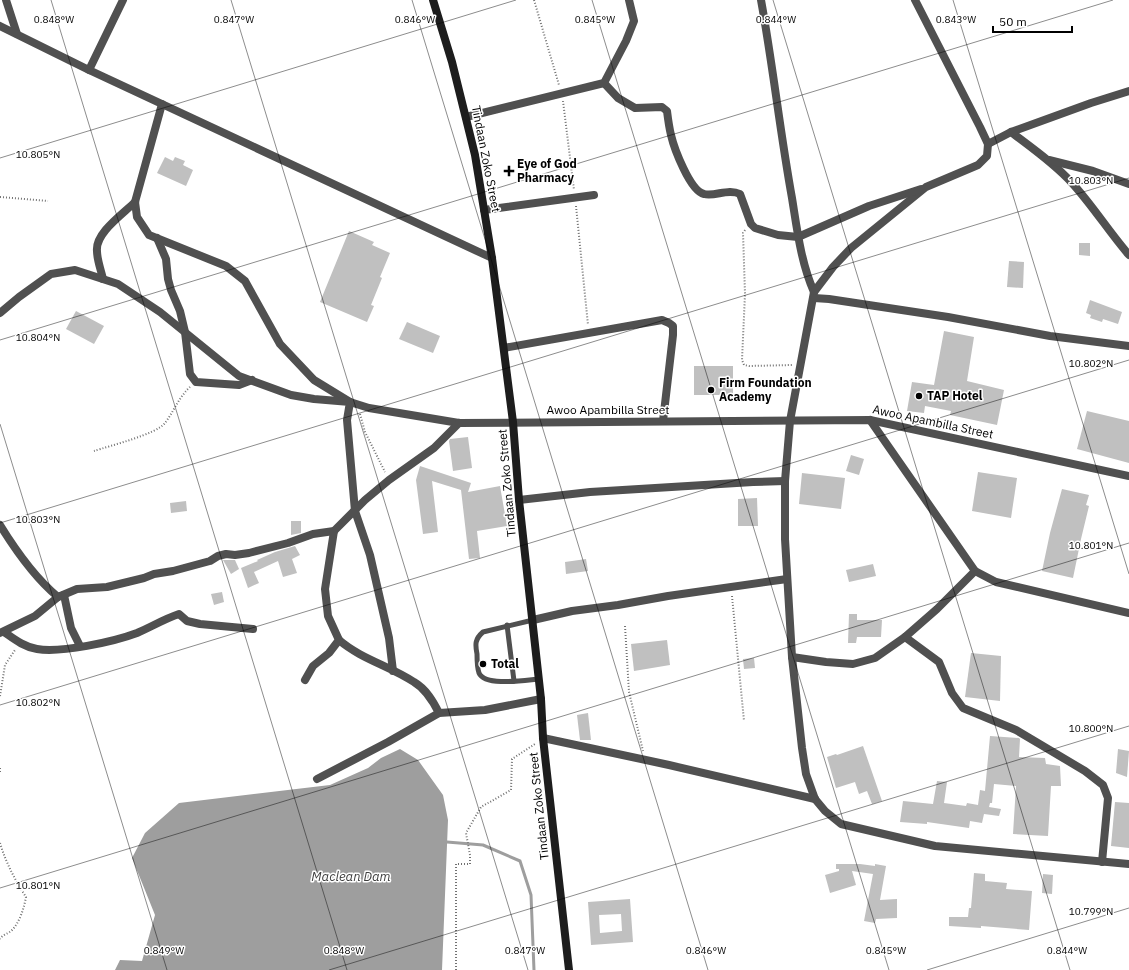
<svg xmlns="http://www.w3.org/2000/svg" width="1129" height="970" viewBox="0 0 1129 970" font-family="'IBM Plex Sans',sans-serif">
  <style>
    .water { fill: #9e9e9e }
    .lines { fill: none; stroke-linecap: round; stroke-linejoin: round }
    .stream { stroke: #9e9e9e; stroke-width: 3 }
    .building { fill: #c0c0c0; fill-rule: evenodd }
    .path { stroke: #727272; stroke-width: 2; stroke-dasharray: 1 2; stroke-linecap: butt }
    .service { stroke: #505050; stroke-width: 5 }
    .minor { stroke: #505050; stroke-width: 8 }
    .secondary { stroke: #1d1d1d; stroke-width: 8 }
    .ticks { fill: none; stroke: #000; stroke-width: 1; stroke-opacity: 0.45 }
    .poi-dot { fill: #000; stroke: #fff; stroke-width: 1.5 }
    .labels { text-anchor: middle; stroke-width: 3; stroke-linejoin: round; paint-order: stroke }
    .street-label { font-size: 12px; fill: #000; stroke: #fff }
    .poi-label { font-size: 12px; font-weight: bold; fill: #000; stroke: #fff; text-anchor: start }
    .water-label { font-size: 13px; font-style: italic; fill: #3f3f3f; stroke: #fff }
    .ticks-label { font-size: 10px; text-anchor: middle; fill: #000; stroke: #fff; stroke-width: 3; stroke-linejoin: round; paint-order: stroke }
  </style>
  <rect width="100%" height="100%" fill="#fff"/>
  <!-- water -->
  <path class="water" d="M400,749L418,760L443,795L448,820L442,970H115L120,960L142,961L155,915L132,858L145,833L179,803L330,785L368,768L381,758Z"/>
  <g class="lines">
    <!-- stream -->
    <path class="stream" d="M447,842L483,845L520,861L531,895L534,970"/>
  </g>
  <!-- building -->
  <g class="building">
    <path d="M165,157L173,161L175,157L185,161L183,165L193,170L186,186L157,173Z"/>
    <path d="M349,231L374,242L372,245L390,253L380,277L382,278L371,305L374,306L367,322L320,302Z"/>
    <path d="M1079,243H1090V256L1079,255Z"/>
    <path d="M1009,261L1024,262L1023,288L1007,287Z"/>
    <path d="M1090,300L1122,312L1118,324L1103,319L1102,322L1090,318L1091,315L1086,313Z"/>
    <path d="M76,311L104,326L94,344L66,329Z"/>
    <path d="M407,322L440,336L433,353L399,339Z"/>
    <path d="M944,331L974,337L967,381L1004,390L997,425L950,415L951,411L925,406L924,413L907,411L912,382L934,385Z"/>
    <path d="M694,366H733V401H721V395H694Z"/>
    <path d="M1087,411L1129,421V463L1077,449Z"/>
    <path d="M468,437L472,468L453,471L449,441L450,439Z"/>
    <path d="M851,455L864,459L859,475L846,471Z"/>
    <path d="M420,466L471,483L468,492L500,486L507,526L477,531L480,558L469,559L461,490L432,481L438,532L423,534L416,480Z"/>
    <path d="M978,472L1017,478L1011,518L972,511Z"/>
    <path d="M802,473L845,478L841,509L799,504Z"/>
    <path d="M1062,489L1089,495L1086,505L1089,506L1081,539L1073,578L1042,571L1050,533Z"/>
    <path d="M757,498L758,526H738V499Z"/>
    <path d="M186,501L187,511L171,513L170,503Z"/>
    <path d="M291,521H301V533L291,535Z"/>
    <path d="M295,546L300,555L292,559L297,573L283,577L278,561L254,572L259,583L248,588L241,568L258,561L257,560L275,552Z"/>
    <path d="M586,559L588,571L566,574L565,562Z"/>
    <path d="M223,560H235L239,569L231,574Z"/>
    <path d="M873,564L876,576L849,582L846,570Z"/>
    <path d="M222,592L224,602L214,605L211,594Z"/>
    <path d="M849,614H857V620H882L881,637H857L856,643H848Z"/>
    <path d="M667,640L670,665L634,671L631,644Z"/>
    <path d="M971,653L1001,656L1000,701L965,697Z"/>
    <path d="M754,658L755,668L744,669L743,659Z"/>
    <path d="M588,713L591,740H580L577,715Z"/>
    <path d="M990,736L1019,738L1020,739L1019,757L1045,758L1046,764L1060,766L1061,786H1051L1048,836L1013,834L1016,786L994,784L992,803H990L989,807L1001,809L999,816L984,814L982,823L970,821L969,828L927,822V824L900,822L903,801L933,804L937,781L947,782L944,803L966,806L967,803L978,805L980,790L985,791Z"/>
    <path d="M863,746L882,801L872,804L867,791L859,794L855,782L836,788L827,757L836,754L837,755Z"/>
    <path d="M1118,749L1129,751L1127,777L1116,773Z"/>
    <path d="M1115,802L1129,803V848L1111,846Z"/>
    <path d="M836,864H860L875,866V864L886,866L880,900L897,899V918L876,919L875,923L864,921L873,874L852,871L856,885L830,893L825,875L839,871V869H836Z"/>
    <path d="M974,873L985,874V881L1007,883L1006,889L1032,891L1029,930L981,926V928L949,926V917H968L969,908H971Z"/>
    <path d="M1043,874L1053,875L1052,894L1042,893Z"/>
    <path d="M630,899L633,942L591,945L588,902ZM621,914L622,931L600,933L599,915Z"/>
  </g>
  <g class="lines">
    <!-- path -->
    <g class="path">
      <path d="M534,0L559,85"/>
      <path d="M563,101L574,190"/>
      <path d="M0,197L48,201"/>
      <path d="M576,206L588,325"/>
      <path d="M745,230L743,233L745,294L742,360L744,365L749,366L792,365"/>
      <path d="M360,414L365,432L385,472"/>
      <path d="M94,451C109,446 157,434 165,423C174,411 179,397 190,387"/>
      <path d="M732,596L744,721"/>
      <path d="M625,626L629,692L643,751"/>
      <path d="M0,696L5,665L15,650"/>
      <path d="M0,768V774"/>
      <path d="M0,843C6,863 15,880 26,897C24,908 20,921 13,929C9,934 3,934 0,939"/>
      <path d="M456,970V864H470V855L466,833L481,807L511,790L512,759L535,744"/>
    </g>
    <!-- service -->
    <g class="service">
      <path d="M533,620L483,632C475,639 475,644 477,654C477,660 477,667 479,673C485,687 526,680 539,679"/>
      <path d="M507,625L514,681"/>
    </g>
    <!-- minor -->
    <g class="minor">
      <path d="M6,0L17,34"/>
      <path d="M761,0C773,66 780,132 792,198C797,229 801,263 814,292"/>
      <path d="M915,0L980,127L988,144L987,156L978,165L926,187L851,248L833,267L814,292L790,421L785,481V539L792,657L802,748L806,774L815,799L825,811L841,824L935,846L1129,864"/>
      <path d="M0,26L89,70L492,258"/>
      <path d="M89,70L123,0"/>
      <path d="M604,83L618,98L635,108L662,107L667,111C668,119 669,127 671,135C674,148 690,191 704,194C715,197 728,188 740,194L751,224L755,228L778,235L798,237L869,206L921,189"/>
      <path d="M162,104L135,202L137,217L149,235L226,266L245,281L280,344L314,380L350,402L369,408L459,423L870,420L1129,476"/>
      <path d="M466,117L604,83L626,41L634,21L629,0"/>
      <path d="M1011,132C1032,148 1055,164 1072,183C1093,206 1109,232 1129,255"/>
      <path d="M988,144L1011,132L1091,103L1129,91"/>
      <path d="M1049,160L1093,171L1129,184"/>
      <path d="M484,210L594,195"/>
      <path d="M157,238L166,259L168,279L171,290L180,311L185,332L190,374L196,382L239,385L252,380"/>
      <path d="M103,279C101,270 97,260 97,251C95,233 123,214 135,202"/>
      <path d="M814,298L829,299L948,317L1050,336L1129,346"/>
      <path d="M0,313L19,297L51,274L75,270L118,284L160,312L239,376L291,395L314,399L350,402L347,420L355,511L370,555L389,638L393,671"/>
      <path d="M504,348L662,320L669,323L673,326V335L663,421"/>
      <path d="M870,420L975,571L996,582L1129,613"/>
      <path d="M519,500L590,492L753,482L785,481"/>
      <path d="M0,525C16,551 34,577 58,597"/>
      <path d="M64,595L71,628L80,646"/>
      <path d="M533,620L572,611L618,605L668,596L787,579"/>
      <path d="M4,632C14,639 24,647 37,649C61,653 113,642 137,633C151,627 164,619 179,614L187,621L200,624L253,629"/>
      <path d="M0,633L35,616L58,597L77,589L107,587L144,578L154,574L173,571L210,561L218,556L226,554L235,555L249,553L288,543L313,534L334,531"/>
      <path d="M905,637L939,662L952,693L963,708L1016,730L1085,771L1103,785L1108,798L1102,862"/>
      <path d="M339,640C361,659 390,666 414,682C426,689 433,701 439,713"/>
      <path d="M792,657L826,662L853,664L875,658L905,637L937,609L975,571"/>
      <path d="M305,680L313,666L329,653L339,640L328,616L325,589L334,531L365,500L389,480L434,448L459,423"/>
      <path d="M543,738L669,765L815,799"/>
      <path d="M317,779L388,742L439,713L485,710L541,699"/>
    </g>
    <!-- secondary -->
    <path class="secondary" d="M433,0L452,62L475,155L492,258L513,422L519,500L541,699L543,738L569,970"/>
  </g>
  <!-- ticks -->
  <path class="ticks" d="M51,0L347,970M231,0L528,970M412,0L708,970M592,0L889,970M773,0L1070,970M953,0L1129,574M0,158L516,0M0,340L1113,0M0,424L167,970M0,523L1129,178M0,705L1129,360M0,888L1129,543M329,970L1129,726M927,970L1129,908"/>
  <!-- markers -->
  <g class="poi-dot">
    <path d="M507 165h4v4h4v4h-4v4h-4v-4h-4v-4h4z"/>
    <circle cx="711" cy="390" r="4"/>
    <circle cx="919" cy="396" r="4"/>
    <circle cx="483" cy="664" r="4"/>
  </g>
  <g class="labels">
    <!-- street labels -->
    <g class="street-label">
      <text transform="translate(486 159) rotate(79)" y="4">Tindaan Zoko Street</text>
      <text x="608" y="414">Awoo Apambilla Street</text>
      <text transform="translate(933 422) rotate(12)" y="4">Awoo Apambilla Street</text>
      <text transform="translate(507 483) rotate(-95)" y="4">Tindaan Zoko Street</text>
      <text transform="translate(539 806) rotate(-96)" y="4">Tindaan Zoko Street</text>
    </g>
    <!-- poi labels -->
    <g class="poi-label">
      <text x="517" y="168">Eye of God<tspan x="517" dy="14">Pharmacy</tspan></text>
      <text x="719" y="387">Firm Foundation<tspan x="719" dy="14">Academy</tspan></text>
      <text x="927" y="400">TAP Hotel</text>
      <text x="491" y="668">Total</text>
    </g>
    <!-- water labels -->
    <g class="water-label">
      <text x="351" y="881">Maclean Dam</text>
    </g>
  </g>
  <g class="ticks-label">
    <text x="54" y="23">0.848°W</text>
    <text x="234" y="23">0.847°W</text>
    <text x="415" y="23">0.846°W</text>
    <text x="595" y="23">0.845°W</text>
    <text x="776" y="23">0.844°W</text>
    <text x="956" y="23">0.843°W</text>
    <text x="38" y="158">10.805°N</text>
    <text x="1091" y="184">10.803°N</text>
    <text x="38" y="341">10.804°N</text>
    <text x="1091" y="367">10.802°N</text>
    <text x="38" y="523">10.803°N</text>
    <text x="1091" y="549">10.801°N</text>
    <text x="38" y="706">10.802°N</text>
    <text x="1091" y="732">10.800°N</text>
    <text x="38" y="889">10.801°N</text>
    <text x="1091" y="915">10.799°N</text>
    <text x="164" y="954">0.849°W</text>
    <text x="344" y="954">0.848°W</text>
    <text x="525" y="954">0.847°W</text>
    <text x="706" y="954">0.846°W</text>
    <text x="886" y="954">0.845°W</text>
    <text x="1067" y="954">0.844°W</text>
  </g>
  <!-- scale -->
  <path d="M993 26v6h79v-6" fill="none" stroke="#000000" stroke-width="2"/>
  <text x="999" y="26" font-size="12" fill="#000000" stroke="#ffffff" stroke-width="3" paint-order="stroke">50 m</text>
</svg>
